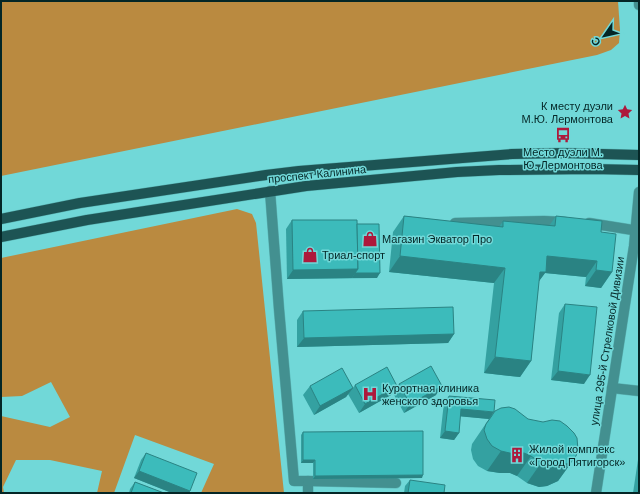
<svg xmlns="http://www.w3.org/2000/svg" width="640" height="494" viewBox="0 0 640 494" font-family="Helvetica,sans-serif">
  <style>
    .forest { fill: #ba8a40 }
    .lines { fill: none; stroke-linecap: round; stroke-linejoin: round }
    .minor-casing { stroke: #5bb4b4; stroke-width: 11 }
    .major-casing { stroke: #5bb4b4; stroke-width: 11 }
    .minor { stroke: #439090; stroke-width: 10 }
    .major { stroke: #1d5454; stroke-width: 10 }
    .wall { fill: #34a1a1 }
    .shaded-wall { fill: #2a8383 }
    .building { fill: #3cbbbb; stroke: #2a8383 }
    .labels { text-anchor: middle; stroke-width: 3; stroke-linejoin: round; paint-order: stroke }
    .poi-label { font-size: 11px; fill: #042626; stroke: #71d8d8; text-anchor: start }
    .street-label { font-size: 11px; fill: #042626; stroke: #71d8d8 }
  </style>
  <rect width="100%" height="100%" fill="#71d8d8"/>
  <!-- forest -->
  <g class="forest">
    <path d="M1,1H618L620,30L619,43L611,50L597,55L1,176Z"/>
    <path d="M237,209L252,214L256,223L284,493H201L214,464L135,435L114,493H97L102,471L50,460H16L3,487L4,493H1V416L50,427L70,417L51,382L22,396L1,397V258Z"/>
  </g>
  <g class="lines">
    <!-- minor casing -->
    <g class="minor-casing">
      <g id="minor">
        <path d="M639,1V5"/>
        <path d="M270,191L279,309L294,481H308V493"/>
        <path d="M455,223L544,221L565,222"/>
        <path d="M589,223L639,231"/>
        <path d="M612,388L639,391"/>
        <path d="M308,481L396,483"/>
        <path d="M596,493L634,246L639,192"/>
      </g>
    </g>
    <!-- major casing -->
    <g class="major-casing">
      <g id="major">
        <path d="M1,219L80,203L266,175L299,171L512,154L563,153L639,155"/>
        <path d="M1,237L87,220L306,186L457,172L499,170L592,169L639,170"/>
      </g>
    </g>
    <!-- minor -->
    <use href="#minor" class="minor"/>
    <!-- major -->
    <use href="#major" class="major"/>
  </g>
  <!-- wall -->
  <g class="wall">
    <path d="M404,216L499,227L503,221L549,226L556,216L601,232L612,272L601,288L585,286L586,277L545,273L539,281L531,361L520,377L484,373L494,283L389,272L393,232Z"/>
    <path d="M292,220L357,224L377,278L287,279L286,229Z"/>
    <path d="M565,304L584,384L551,380L559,313Z"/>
    <path d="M303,311L454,334L448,343L297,347V320Z"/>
    <path d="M399,384L436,395L404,413L393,393Z"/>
    <path d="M355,385L397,386L391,395L359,413L348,394L346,397L314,415L303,395L310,386L353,388Z"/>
    <path d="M449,396L492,415L576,456L558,481L547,486L539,487L527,483L517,476L510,473H500L487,471L478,466L473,459L471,450L472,444L489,419L460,416L459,433L454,440L440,438L444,402Z"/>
    <path d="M303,432L422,478L313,479V463H301V435Z"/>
    <path d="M146,453L190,491L189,493H172L134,478L141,460Z"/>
    <path d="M639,453V493H633Z"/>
    <path d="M410,480L444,493H404L405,486Z"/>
    <path d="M135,482L164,493H129L130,489Z"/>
  </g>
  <!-- shaded-wall -->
  <g class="shaded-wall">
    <path d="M400,256L505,268L494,283L389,272Z"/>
    <path d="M547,256L597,261L586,277L545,273L534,288L529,287Z"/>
    <path d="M358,269L352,278L287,279L293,270Z"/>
    <path d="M596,270L612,272L601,288L585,286Z"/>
    <path d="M355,273H380L377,278H352Z"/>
    <path d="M454,334L448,343L297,347L304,338Z"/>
    <path d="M495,357L531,361L520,377L484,373Z"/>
    <path d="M558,371L590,375L584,384L551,380Z"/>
    <path d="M397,386L391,395L359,413L365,404Z"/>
    <path d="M442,386L436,395L404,413L410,404Z"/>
    <path d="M353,388L346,397L314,415L320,406Z"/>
    <path d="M461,409L494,412L489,419L456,416Z"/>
    <path d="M445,431L459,433L454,440L440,438Z"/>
    <path d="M501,451L524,453L531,456L517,476L510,473H500L487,471Z"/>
    <path d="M576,456L558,481L547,486L539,487L527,483L541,463Z"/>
    <path d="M303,460H315L313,463H301Z"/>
    <path d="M139,471L190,491L189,493H172L134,478Z"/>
    <path d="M423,475L422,478L313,479L315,476Z"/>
  </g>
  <!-- building -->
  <g class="building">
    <path d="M404,216L503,227V221L555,226L556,216L602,221L601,232L616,234L612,272L596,270L597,261L547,256L546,272H540L531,361L495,357L505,268L400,256Z"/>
    <path d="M292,220H357L358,269L293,270Z"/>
    <path d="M357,224H379L380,273H355L358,269Z"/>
    <path d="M565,304L597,307L590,375L558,371Z"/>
    <path d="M453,307L454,334L304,338L303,311Z"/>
    <path d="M431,366L442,386L410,404L399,384Z"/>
    <path d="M387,367L397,386L365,404L355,385Z"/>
    <path d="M342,368L353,388L320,406L310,386Z"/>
    <path d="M449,396L495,400L494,412L461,409L459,433L445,431Z"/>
    <path d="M509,407L515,409L528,419L543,422L552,420L560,421L567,426L574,433L577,438L578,450L576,456L571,462L561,466L553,467L541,463L531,456L524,453L514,454L501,451L492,446L487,439L484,430L486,424L491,417L495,411L501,408Z"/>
    <path d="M423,431V475L315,476V460H303V432Z"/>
    <path d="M146,453L197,473L190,491L139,471Z"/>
    <path d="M410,480L445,485L444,493H408Z"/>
    <path d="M135,482L164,493H131Z"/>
  </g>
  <!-- icons -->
  <defs>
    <g id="sight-bare" transform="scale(1.2)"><path d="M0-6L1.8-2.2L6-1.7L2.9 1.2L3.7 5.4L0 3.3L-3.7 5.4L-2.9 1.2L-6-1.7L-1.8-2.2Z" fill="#ad193c" stroke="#71d8d8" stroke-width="2.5" paint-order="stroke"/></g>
    <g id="bus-bare" transform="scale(1.2)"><path d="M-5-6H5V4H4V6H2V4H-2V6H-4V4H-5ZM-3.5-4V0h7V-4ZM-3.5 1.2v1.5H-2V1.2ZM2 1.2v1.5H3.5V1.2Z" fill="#ad193c" stroke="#71d8d8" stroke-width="2.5" paint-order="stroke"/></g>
    <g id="shop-bare" transform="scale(1.2)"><path d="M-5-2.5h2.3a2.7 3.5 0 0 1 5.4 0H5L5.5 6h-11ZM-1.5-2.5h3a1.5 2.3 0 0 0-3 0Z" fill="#ad193c" stroke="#71d8d8" stroke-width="2.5" paint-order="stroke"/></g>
    <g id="hospital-bare" transform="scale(1.2)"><path d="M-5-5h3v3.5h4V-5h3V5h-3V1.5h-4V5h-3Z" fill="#ad193c" stroke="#71d8d8" stroke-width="2.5" paint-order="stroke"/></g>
    <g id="building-bare" transform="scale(1.2)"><path d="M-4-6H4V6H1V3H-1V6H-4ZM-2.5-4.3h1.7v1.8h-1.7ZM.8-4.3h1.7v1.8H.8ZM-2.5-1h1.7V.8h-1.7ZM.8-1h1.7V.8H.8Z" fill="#ad193c" stroke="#71d8d8" stroke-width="2.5" paint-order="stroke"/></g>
  </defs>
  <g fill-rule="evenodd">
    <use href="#sight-bare" x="625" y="112"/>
    <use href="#bus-bare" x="563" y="135"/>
    <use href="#shop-bare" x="370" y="239"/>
    <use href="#shop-bare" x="310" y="255"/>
    <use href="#hospital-bare" x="370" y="394"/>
    <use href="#building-bare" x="517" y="455"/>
  </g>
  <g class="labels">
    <!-- poi labels -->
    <g class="poi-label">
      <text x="613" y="110" text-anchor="end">К месту дуэли<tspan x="613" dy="13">М.Ю. Лермонтова</tspan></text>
      <text x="563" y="156" text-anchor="middle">Место дуэли М.<tspan x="563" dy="13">Ю. Лермонтова</tspan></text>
      <text x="382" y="243">Магазин Экватор Про</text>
      <text x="322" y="259">Триал-спорт</text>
      <text x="382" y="392">Курортная клиника<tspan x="382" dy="13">женского здоровья</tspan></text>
      <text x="529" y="453">Жилой комплекс<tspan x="529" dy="13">«Город Пятигорск»</tspan></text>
    </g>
    <!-- street labels -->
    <g class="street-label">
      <text transform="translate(317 174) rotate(-6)" y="4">проспект Калинина</text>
      <text transform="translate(607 341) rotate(-81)" y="4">улица 295-й Стрелковой Дивизии</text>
    </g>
  </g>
  <!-- border -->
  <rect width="640" height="494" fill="none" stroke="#042626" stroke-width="4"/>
  <!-- north arrow -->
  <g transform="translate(604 36) rotate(236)" stroke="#71d8d8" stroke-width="3" paint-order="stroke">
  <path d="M0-3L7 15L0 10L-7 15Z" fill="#042626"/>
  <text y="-6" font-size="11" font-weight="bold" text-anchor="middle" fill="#042626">С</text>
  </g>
</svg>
